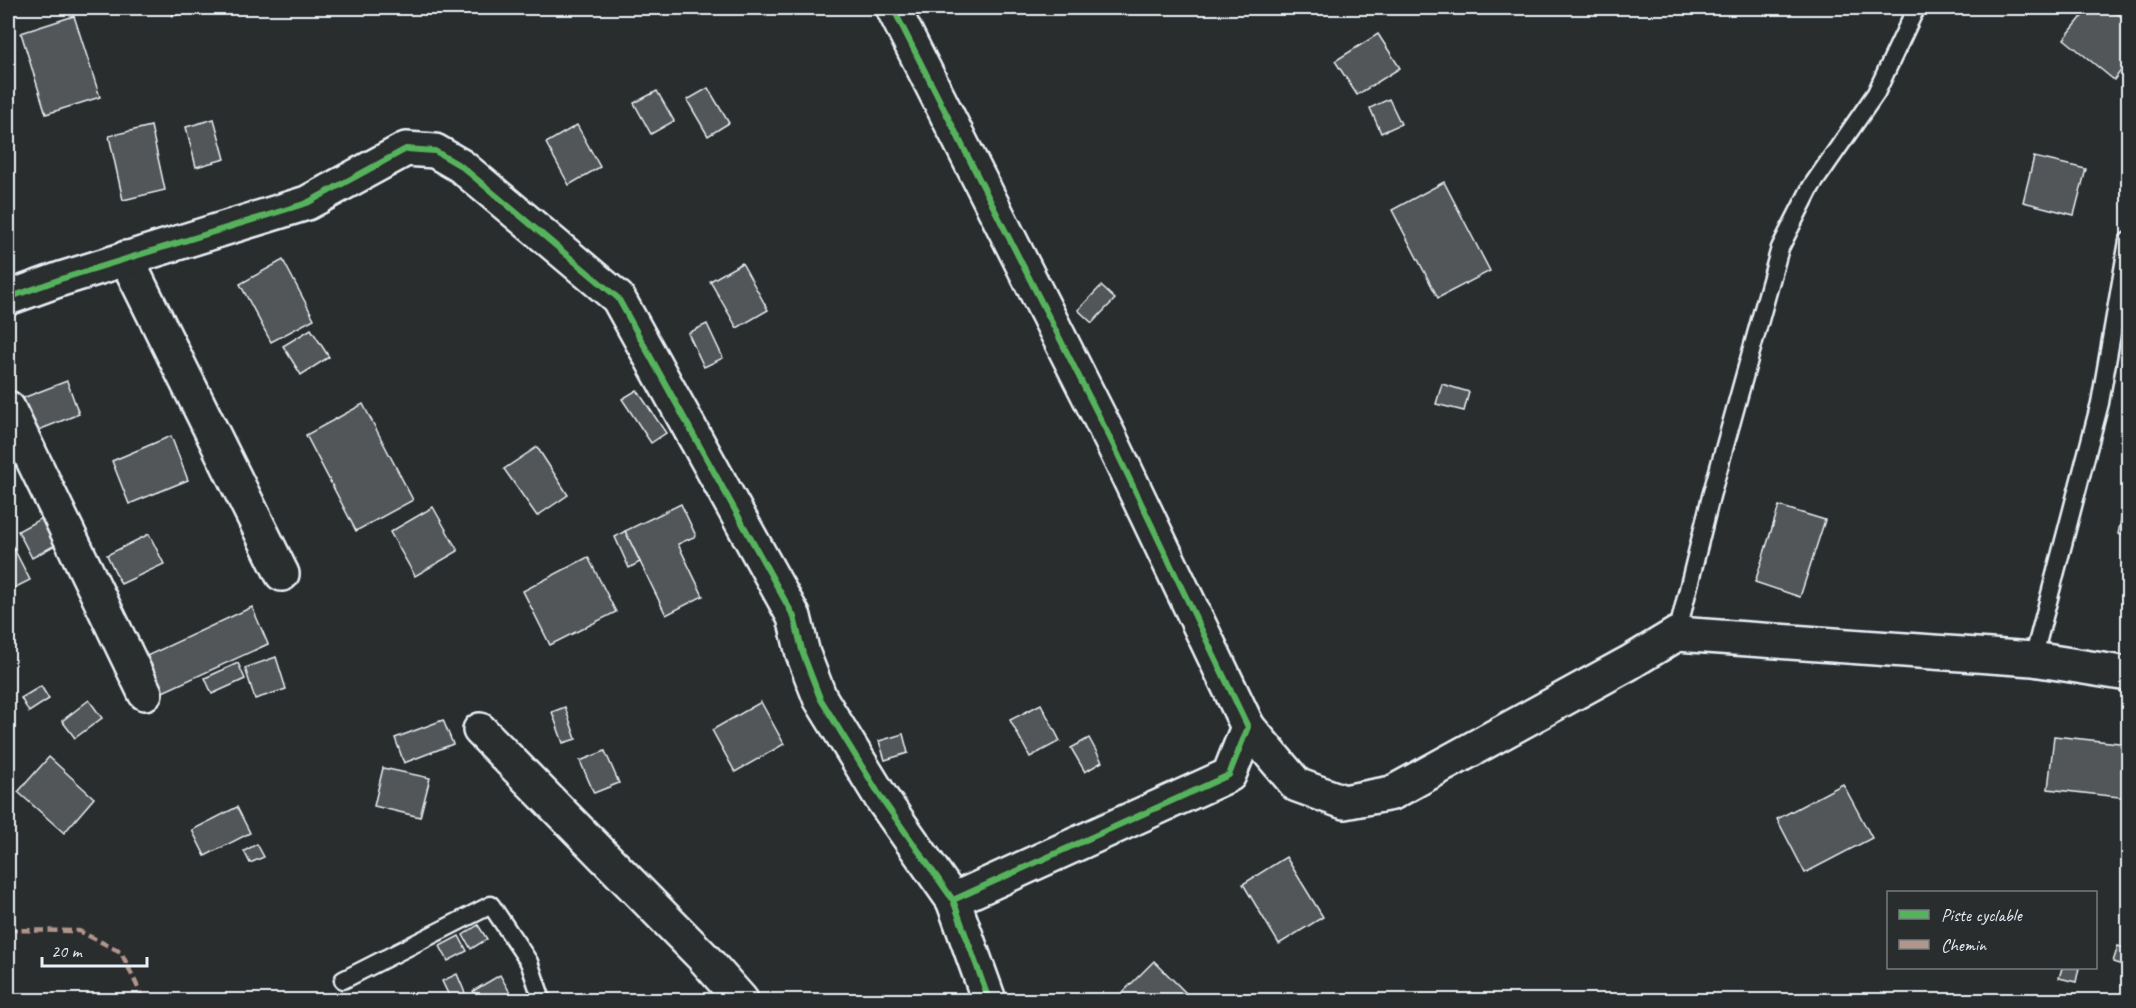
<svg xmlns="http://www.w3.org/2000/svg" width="2136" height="1008" viewBox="0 0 2136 1008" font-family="Caveat,sans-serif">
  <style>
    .building { fill: #535759; stroke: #e8f1f8; stroke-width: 1.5 }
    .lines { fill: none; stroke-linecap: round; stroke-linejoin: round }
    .lane-casing { stroke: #e8f1f8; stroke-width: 21 }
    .street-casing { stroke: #e8f1f8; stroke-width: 38 }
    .lane { stroke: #2a2d2e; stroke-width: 16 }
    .street { stroke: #2a2d2e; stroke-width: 33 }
    .quiet { stroke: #b2968c; stroke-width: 4.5; stroke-dasharray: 9 4.5; stroke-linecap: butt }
    .cycleway-casing { stroke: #2a2d2e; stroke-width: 10 }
    .cycleway { stroke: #56b35d; stroke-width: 6 }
  </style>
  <rect width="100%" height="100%" fill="#2a2d2e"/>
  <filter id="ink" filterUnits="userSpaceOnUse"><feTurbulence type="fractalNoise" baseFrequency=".0167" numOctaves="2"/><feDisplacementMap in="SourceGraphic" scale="12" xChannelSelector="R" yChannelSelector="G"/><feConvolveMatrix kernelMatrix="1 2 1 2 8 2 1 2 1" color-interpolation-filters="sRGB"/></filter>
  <g filter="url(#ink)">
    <!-- building -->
    <g class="building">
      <path d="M171,8H199L173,16Z"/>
      <path d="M2089,8H2110L2128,22V61L2114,80L2064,39Z"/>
      <path d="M74,16L100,97L46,114L21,33Z"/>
      <path d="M1378,34L1400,68L1357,95L1335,61Z"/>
      <path d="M708,88L729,123L708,136L687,100Z"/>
      <path d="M657,91L674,121L651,134L634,103Z"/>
      <path d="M1389,99L1401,124L1381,133L1370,108Z"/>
      <path d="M214,119L225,159L196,167L186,127Z"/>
      <path d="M577,125L600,167L569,185L546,143Z"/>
      <path d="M151,126L165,190L123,200L109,136Z"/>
      <path d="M2034,157L2086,169L2074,215L2023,202Z"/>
      <path d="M1444,182L1490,271L1438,298L1392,210Z"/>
      <path d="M283,260L314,319L271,342L240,284Z"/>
      <path d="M742,263L768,310L737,328L710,281Z"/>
      <path d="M1101,286L1115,299L1092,323L1078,310Z"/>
      <path d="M707,324L723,358L704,367L688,333Z"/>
      <path d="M311,329L329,357L301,375L283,346Z"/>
      <path d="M67,381L79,414L36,431L23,398Z"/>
      <path d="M1442,384L1469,392L1464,411L1436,404Z"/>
      <path d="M637,390L666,433L651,443L622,399Z"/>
      <path d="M363,404L413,500L356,531L306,435Z"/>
      <path d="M171,436L188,480L129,504L112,461Z"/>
      <path d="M537,447L568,495L537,516L504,469Z"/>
      <path d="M2128,486V537L2118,534Z"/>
      <path d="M681,504L696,536L678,544L703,596L666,615L625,531Z"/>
      <path d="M1779,506L1825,520L1800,597L1755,582Z"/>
      <path d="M433,507L458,551L415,576L390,532Z"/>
      <path d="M51,513L66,539L32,558L18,531Z"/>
      <path d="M625,531L640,562L629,568L615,537Z"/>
      <path d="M149,534L164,564L121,584L107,555Z"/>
      <path d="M11,543L30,580L8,591V545Z"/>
      <path d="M588,557L616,612L550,645L523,591Z"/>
      <path d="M252,607L268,644L154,696L138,660Z"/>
      <path d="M276,657L286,689L255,699L245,668Z"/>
      <path d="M238,663L245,679L212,694L205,678Z"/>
      <path d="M41,686L49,699L29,712L21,698Z"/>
      <path d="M89,700L102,718L75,738L62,721Z"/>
      <path d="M761,702L784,744L735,772L712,730Z"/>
      <path d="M1041,704L1060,741L1030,757L1010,720Z"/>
      <path d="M565,707L576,739L563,743L552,712Z"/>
      <path d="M443,720L453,744L404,763L395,738Z"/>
      <path d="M903,734L908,753L885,760L879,741Z"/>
      <path d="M2054,736L2128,744V798L2048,789Z"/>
      <path d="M1089,738L1102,762L1085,772L1071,748Z"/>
      <path d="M605,751L619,783L594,793L580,761Z"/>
      <path d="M49,757L94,798L64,833L18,792Z"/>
      <path d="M383,768L430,778L420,817L374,806Z"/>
      <path d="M1843,784L1872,838L1805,873L1777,819Z"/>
      <path d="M237,807L250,833L205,856L192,830Z"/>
      <path d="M257,844L264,857L250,863L244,851Z"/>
      <path d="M1286,857L1323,917L1279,944L1243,884Z"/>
      <path d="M478,925L487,939L471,949L463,935Z"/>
      <path d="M459,936L467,951L448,961L440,946Z"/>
      <path d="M2118,946L2128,949V967L2113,962Z"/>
      <path d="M1154,961L1187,994L1181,1000H1115Z"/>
      <path d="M2062,968H2079L2076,982L2059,978Z"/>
      <path d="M457,974L468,1000H451L442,981Z"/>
      <path d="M500,975L512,996L504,1000H479L473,991Z"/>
    </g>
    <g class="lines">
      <!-- lane casing -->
      <g class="lane-casing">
        <g id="lane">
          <path d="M1677,634L1711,496L1780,248L1811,187L1876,93L1916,8"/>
          <path d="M2033,659L2100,403L2128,241"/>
          <path d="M343,980L491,905L529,962L542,1000"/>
        </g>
      </g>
      <!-- street casing -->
      <g class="street-casing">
        <g id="street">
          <path d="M893,8L1111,440L1248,727L1229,775L953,900L989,1000"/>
          <path d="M126,258L282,574"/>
          <path d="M8,298L61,279L307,203L406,149L435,151L461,166L618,298L794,617L803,654L820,698L882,799L953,900"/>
          <path d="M8,408L145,693"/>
          <path d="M1248,727L1297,785L1344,802L1392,793L1629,663L1677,634L2033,659L2128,674"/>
          <path d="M480,730L703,957L741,1000"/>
        </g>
      </g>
      <!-- lane -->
      <use href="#lane" class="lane"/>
      <!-- street -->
      <use href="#street" class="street"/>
      <!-- quiet -->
      <path class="quiet" d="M8,930L79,931L121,952L144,1000"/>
      <!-- cycleway casing -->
      <g class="cycleway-casing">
        <g id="cycleway">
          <path d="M893,8L1111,440L1248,727L1229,775L953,900L989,1000"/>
          <path d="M8,298L61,279L307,203L406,149L435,151L461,166L618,298L794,617L803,654L820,698L882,799L953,900"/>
        </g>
      </g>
      <!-- cycleway -->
      <use href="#cycleway" class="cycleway"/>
    </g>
  </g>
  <!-- margin -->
  <rect width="2136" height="1008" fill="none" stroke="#2a2d2e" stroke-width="30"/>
  <rect x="15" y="15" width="2106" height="978" fill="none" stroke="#e8f1f8" stroke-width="2" filter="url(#ink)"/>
  <!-- legend -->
  <rect x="1887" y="891" width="210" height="78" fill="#2a2d2e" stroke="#767b7f" stroke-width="1.5"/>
  <rect x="1899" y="910" width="30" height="9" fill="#56b35d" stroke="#767b7f" stroke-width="1.5"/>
  <text x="1941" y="921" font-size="18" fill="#e8f1f8">Piste cyclable</text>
  <rect x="1899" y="940" width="30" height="9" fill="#b2968c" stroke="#767b7f" stroke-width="1.5"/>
  <text x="1941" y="951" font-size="18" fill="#e8f1f8">Chemin</text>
  <!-- scale -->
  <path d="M42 957v9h105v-9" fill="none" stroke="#e8f1f8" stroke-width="3"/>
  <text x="51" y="957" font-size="18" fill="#e8f1f8" stroke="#2a2d2e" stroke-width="4.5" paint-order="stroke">20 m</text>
</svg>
